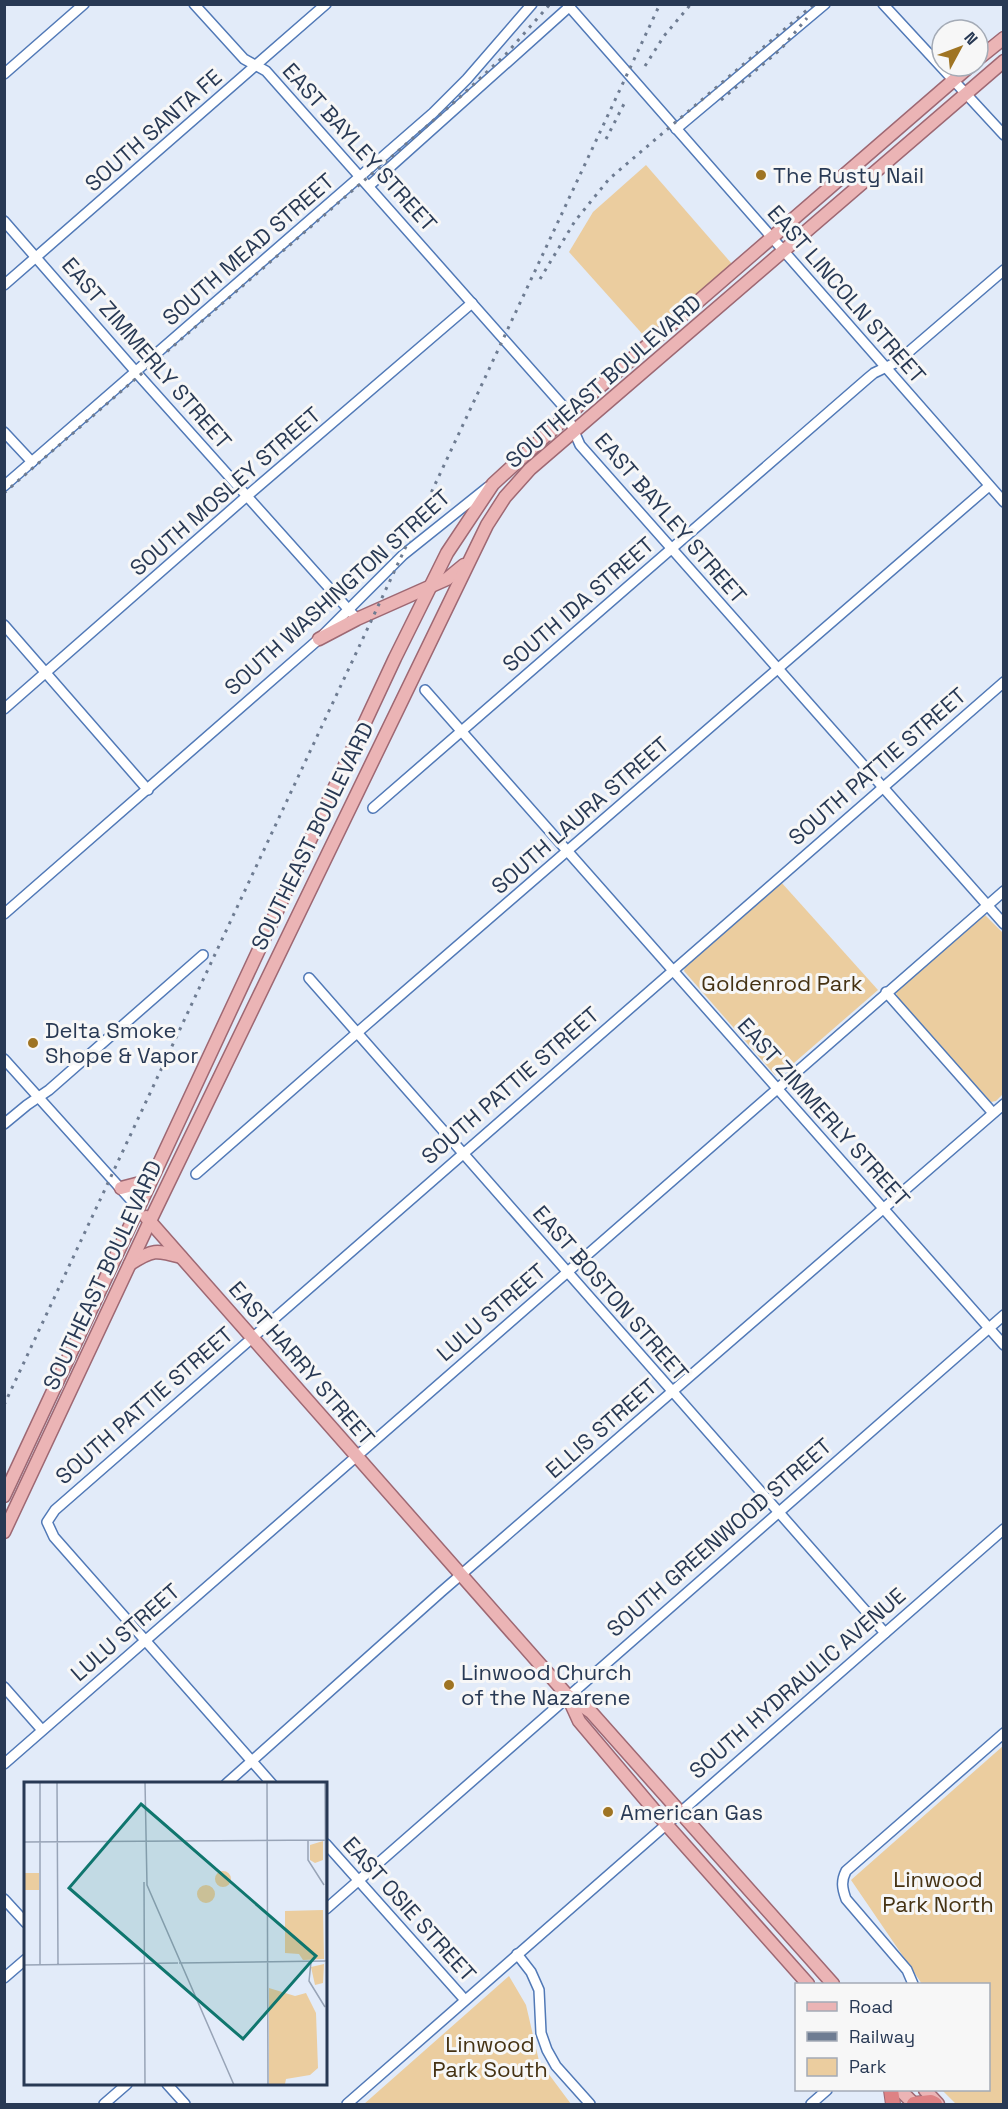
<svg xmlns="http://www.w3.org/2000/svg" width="1008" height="2109" viewBox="0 0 1008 2109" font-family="'Space Grotesk',sans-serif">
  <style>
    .green { fill: #ebcd9f }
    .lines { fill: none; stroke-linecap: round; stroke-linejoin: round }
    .minor-casing { stroke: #5179b7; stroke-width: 12 }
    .major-casing { stroke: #9e6873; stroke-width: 15 }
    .highway-casing { stroke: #9e6873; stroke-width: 16 }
    .minor { stroke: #fff; stroke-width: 9 }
    .major { stroke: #ebb4b5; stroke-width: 12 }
    .highway { stroke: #de8284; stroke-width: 14 }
    .rail { stroke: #6e7c92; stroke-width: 3; stroke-dasharray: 3 6; stroke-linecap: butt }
    .poi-dot { fill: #9f7423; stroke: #f7f7f7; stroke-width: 2 }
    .labels { text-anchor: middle; stroke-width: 6; stroke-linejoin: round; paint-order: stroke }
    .street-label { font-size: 22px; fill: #283954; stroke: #f7f7f7 }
    .poi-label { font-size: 22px; fill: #283954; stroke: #f7f7f7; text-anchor: start }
    .park-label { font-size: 22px; fill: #453213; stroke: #f7f7f7 }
    .inset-road { fill: none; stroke: #98a4b7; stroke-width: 1.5 }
    .view { fill: #0f766e; fill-opacity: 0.15; stroke: #0f766e; stroke-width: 3 }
    .inset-edge { fill: none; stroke: #283954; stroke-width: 3 }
  </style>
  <rect width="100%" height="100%" fill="#e2ebf9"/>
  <!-- green -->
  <g class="green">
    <path d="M646,165L732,264L646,338L569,252L593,212Z"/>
    <path d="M781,882L878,990L779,1076L775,1075L684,971L685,967Z"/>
    <path d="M985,915L1003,933V1094L996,1101L991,1102L898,998L896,993L898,989Z"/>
    <path d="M1003,1746V2104H956L942,2090H988V1984H922L851,1880Z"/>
    <path d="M509,1976L526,2005L539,2061L571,2104H364Z"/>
  </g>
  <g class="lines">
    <!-- minor casing -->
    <g class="minor-casing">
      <g id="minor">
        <path d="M194,4L244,59L266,71L563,406L580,445L1004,924"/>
        <path d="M567,4L1004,502"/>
        <path d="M883,4L1004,135"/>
        <path d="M4,74L84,4"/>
        <path d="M676,129L825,4"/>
        <path d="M369,186L569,7"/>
        <path d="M4,221L143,380L357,619"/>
        <path d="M4,285L326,4"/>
        <path d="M4,432L32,462"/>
        <path d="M4,486L433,113L467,79L532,4"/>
        <path d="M4,625L148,790"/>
        <path d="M425,690L1004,1345"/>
        <path d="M4,709L247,496L472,303"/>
        <path d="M373,808L868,378L874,373L897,362L1004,270"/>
        <path d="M4,914L319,639L403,555L488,487"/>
        <path d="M309,978L885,1633"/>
        <path d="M886,992L993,1113"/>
        <path d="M4,1059L139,1209"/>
        <path d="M4,1124L27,1105L49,1090L203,955"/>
        <path d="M196,1174L366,1025L989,486"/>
        <path d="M4,1687L42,1730"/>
        <path d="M4,1764L1004,891"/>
        <path d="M226,1784L441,1592L1004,1104"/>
        <path d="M272,1784L54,1537L47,1522L55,1510L1004,682"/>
        <path d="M326,1844L465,2000"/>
        <path d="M4,1899L26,1923"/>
        <path d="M326,1909L1004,1315"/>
        <path d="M517,1954L531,1972L539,1990L541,2033L547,2050L556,2066L590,2104"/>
        <path d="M4,1978L26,1959"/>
        <path d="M913,1984L907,1970L846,1899C842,1888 841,1881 846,1871L1004,1733"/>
        <path d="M167,2084L185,2104"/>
        <path d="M104,2104L127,2084"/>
        <path d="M347,2104L1004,1529"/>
        <path d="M811,2104L827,2090"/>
      </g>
    </g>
    <!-- major casing -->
    <g class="major-casing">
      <g id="major">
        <path d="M978,59L1004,38"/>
        <path d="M319,639L357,619L447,579L464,565"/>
        <path d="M121,1188L144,1182L154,1172"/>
        <path d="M146,1217L567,1695L591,1712L833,1984"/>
        <path d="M130,1264C153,1249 156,1250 181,1257"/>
        <path d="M4,1496L395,658L447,553L493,484L589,396L970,66"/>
        <path d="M4,1532L150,1221L470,560L487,525L505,497L530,469L1004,61"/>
        <path d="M568,1697L579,1721L666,1824L808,1984"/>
        <path d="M900,2090L914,2104"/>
        <path d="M925,2090L938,2104"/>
      </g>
    </g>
    <!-- highway casing -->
    <g class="highway-casing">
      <g id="highway">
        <path d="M891,2090L893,2104"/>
        <path d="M914,2104L931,2102L935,2104"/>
      </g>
    </g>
    <!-- minor -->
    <use href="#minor" class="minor"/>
    <!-- major -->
    <use href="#major" class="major"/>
    <!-- highway -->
    <use href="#highway" class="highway"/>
    <!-- rail -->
    <g class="rail">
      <path d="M645,66L664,36L691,4"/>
      <path d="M721,100L781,49L807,18"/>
      <path d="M606,139L626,100"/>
      <path d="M540,279L575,221L609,179L814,4"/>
      <path d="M4,493L458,99L506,54L550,4"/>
      <path d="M4,1405L660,4"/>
    </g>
  </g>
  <!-- markers -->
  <g class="poi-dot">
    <circle cx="761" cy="175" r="6"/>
    <circle cx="33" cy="1043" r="6"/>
    <circle cx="449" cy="1685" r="6"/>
    <circle cx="608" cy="1812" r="6"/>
  </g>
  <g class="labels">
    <!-- street labels -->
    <g class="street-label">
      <text transform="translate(153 130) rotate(-41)" y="8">SOUTH SANTA FE</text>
      <text transform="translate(360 147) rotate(48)" y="8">EAST BAYLEY STREET</text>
      <text transform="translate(248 249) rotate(-41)" y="8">SOUTH MEAD STREET</text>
      <text transform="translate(847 294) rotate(49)" y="8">EAST LINCOLN STREET</text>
      <text transform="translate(147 353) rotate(49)" y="8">EAST ZIMMERLY STREET</text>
      <text transform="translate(603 381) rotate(-41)" y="8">SOUTHEAST BOULEVARD</text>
      <text transform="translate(225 491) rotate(-41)" y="8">SOUTH MOSLEY STREET</text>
      <text transform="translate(671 518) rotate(49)" y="8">EAST BAYLEY STREET</text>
      <text transform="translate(337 592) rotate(-42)" y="8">SOUTH WASHINGTON STREET</text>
      <text transform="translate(578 604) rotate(-41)" y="8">SOUTH IDA STREET</text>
      <text transform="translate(877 766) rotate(-41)" y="8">SOUTH PATTIE STREET</text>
      <text transform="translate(580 815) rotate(-41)" y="8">SOUTH LAURA STREET</text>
      <text transform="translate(312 836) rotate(-64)" y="8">SOUTHEAST BOULEVARD</text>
      <text transform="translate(510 1085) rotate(-41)" y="8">SOUTH PATTIE STREET</text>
      <text transform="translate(824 1112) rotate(48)" y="8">EAST ZIMMERLY STREET</text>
      <text transform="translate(102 1275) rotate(-65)" y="8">SOUTHEAST BOULEVARD</text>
      <text transform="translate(611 1293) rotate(49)" y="8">EAST BOSTON STREET</text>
      <text transform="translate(491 1312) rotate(-41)" y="8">LULU STREET</text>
      <text transform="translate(302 1363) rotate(49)" y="8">EAST HARRY STREET</text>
      <text transform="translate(144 1405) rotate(-41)" y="8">SOUTH PATTIE STREET</text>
      <text transform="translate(601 1428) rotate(-41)" y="8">ELLIS STREET</text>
      <text transform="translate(719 1537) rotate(-41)" y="8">SOUTH GREENWOOD STREET</text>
      <text transform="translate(125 1632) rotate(-41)" y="8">LULU STREET</text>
      <text transform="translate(797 1683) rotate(-41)" y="8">SOUTH HYDRAULIC AVENUE</text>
      <text transform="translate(410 1909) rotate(48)" y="8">EAST OSIE STREET</text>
    </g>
    <!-- poi labels -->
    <g class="poi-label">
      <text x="773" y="183">The Rusty Nail</text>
      <text x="45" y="1038">Delta Smoke<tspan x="45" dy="25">Shope &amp; Vapor</tspan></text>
      <text x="461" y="1680">Linwood Church<tspan x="461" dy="25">of the Nazarene</tspan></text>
      <text x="620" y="1820">American Gas</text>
    </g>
    <!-- park labels -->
    <g class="park-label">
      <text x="782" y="991">Goldenrod Park</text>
      <text x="938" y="1887">Linwood<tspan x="938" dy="25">Park North</tspan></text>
      <text x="490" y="2052">Linwood<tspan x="490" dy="25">Park South</tspan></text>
    </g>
  </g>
  <!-- overview -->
  <g transform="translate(24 1782)">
    <rect width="303" height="303" fill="#e2ebf9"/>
    <path d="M299,59V78L291,81L286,78V63ZM191 97a8 8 0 1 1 16 0a8 8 0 1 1-16 0ZM0,91H15V108H0ZM173 112a9 9 0 1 1 18 0a9 9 0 1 1-18 0ZM299,128L300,177L279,178L275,172L261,171V129ZM300,182L299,201L291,203L287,185ZM245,206L271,214L282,211L292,231L294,286L286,293L262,297L261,302H245Z" fill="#ebcd9f"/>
    <path class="inset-road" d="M16,0V183M33,0L34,182M121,0L123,103L210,303M243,0L244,303M301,0L303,287M284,58V78L300,103M0,60L301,58M120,100L121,303M287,180L285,199L301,225M155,181L303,179M0,183L154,181"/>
    <path class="view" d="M117,22L292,174L219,257L45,106Z"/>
    <rect width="303" height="303" class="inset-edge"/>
  </g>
  <!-- border -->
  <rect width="1008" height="2109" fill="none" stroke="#283954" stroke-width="12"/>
  <!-- legend -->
  <rect x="795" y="1983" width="195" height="108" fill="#f7f7f7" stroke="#a4abb6" stroke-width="1.5"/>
  <rect x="807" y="2002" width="30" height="9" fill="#ebb4b5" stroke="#a4abb6" stroke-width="1.5"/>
  <text x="849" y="2013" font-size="18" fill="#283954">Road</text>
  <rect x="807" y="2032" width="30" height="9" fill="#6e7c92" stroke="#a4abb6" stroke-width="1.5"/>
  <text x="849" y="2043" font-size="18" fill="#283954">Railway</text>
  <rect x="807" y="2058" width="30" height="18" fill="#ebcd9f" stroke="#a4abb6" stroke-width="1.5"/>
  <text x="849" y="2073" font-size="18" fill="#283954">Park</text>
  <!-- north arrow -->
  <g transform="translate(960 48) rotate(49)"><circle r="28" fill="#f7f7f7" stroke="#a4abb6" stroke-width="1.5"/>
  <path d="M0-4.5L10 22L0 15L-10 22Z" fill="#9f7423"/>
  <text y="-9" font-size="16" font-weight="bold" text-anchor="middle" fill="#283954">N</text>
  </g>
</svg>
